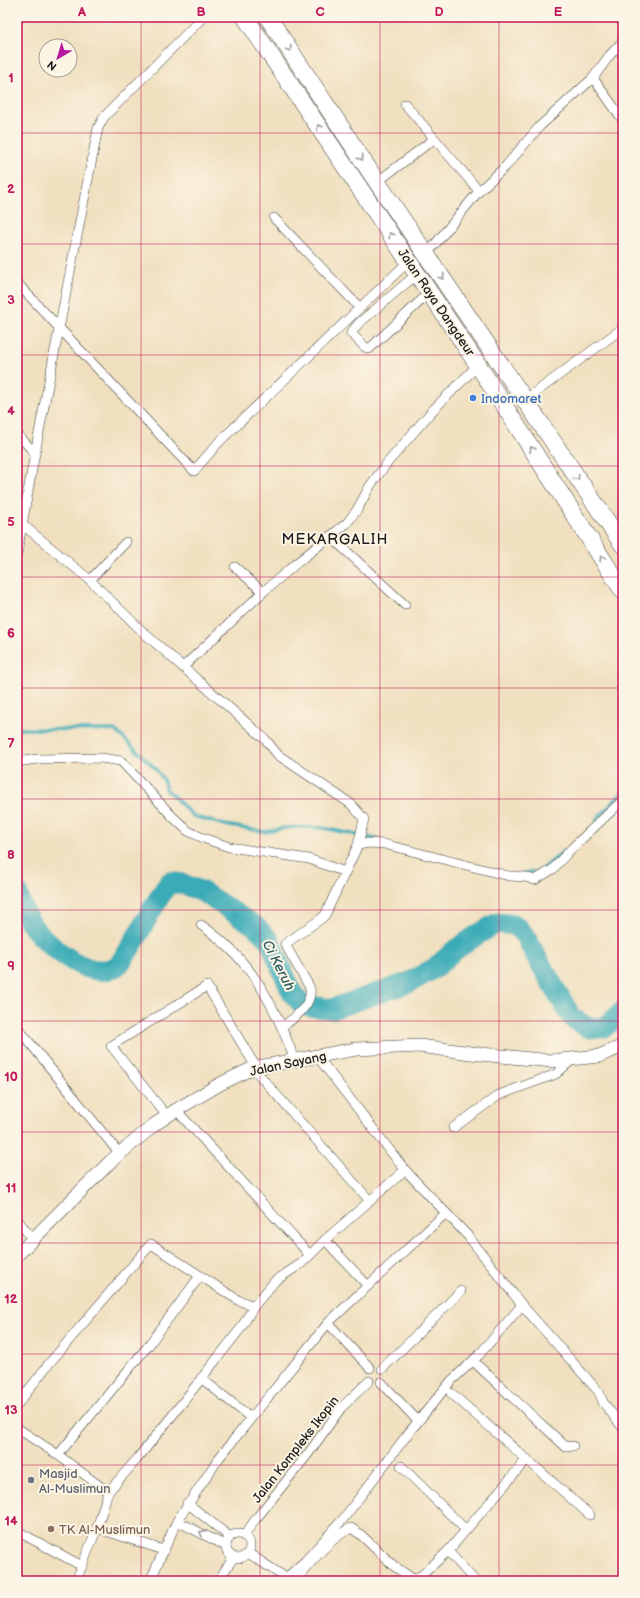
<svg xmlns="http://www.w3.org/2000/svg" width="640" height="1598" viewBox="0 0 640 1598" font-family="'Balsamiq Sans',sans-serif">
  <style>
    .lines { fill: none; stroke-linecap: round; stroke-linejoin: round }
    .stream { stroke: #3babb7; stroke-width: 3.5 }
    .river { stroke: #3babb7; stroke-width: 21 }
    .street-casing { stroke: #3c3935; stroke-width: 10 }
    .secondary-casing { stroke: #3c3935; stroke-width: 14 }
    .highway-casing { stroke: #3c3935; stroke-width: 18 }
    .street { stroke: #fff; stroke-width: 9 }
    .secondary { stroke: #fff; stroke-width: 13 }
    .highway { stroke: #fff; stroke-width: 17 }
    .oneway { stroke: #999 }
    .grid { fill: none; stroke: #c2185b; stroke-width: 1; stroke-opacity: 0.55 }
    .shop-dot { fill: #3f7fe0; stroke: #fcf5e5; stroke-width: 1.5 }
    .worship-dot { fill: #6b7280; stroke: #fcf5e5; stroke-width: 1.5 }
    .education-dot { fill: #8d6e63; stroke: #fcf5e5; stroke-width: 1.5 }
    .labels { text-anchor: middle; stroke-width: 4; stroke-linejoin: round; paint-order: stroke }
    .street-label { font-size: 13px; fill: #1c1c1c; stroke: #fcf5e5 }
    .shop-label { font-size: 13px; fill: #366cbe; stroke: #fcf5e5; text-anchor: start }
    .worship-label { font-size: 13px; fill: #5b616d; stroke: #fcf5e5; text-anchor: start }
    .education-label { font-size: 13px; fill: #785e54; stroke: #fcf5e5; text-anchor: start }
    .water-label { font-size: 14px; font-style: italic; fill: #2a5c62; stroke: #fcf5e5 }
    .quarter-label { font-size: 15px; letter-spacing: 1px; fill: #1c1c1c; stroke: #fcf5e5 }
    .neatline { fill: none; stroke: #c2185b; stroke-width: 1.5 }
    .grid-label { font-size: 13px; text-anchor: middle; font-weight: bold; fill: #c2185b }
  </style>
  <rect width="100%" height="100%" fill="#fcf5e5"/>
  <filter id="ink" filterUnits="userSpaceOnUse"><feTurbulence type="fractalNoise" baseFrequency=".025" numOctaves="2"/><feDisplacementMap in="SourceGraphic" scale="8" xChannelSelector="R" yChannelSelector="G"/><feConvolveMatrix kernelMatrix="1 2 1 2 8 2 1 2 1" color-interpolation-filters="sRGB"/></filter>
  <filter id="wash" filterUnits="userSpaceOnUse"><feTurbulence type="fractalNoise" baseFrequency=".012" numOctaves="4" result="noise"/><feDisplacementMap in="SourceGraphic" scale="16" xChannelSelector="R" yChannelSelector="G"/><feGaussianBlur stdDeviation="0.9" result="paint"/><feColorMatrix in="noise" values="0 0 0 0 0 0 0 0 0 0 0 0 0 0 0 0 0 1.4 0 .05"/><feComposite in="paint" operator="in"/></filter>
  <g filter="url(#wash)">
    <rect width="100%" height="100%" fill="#f0e0c0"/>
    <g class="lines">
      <!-- stream -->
      <g class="stream">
        <path d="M17,729L115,730L155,768L163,779L166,789L193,816L225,825L266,832L284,828L298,827L323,828L381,840"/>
        <path d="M596,820L623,792"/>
        <path d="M523,873L539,872L564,851"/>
      </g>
      <!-- river -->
      <path class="river" d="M17,892C21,905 26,918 34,928C50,947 92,984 118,965C121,963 124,956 127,953C142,930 153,903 170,882L183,884L201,891L255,926L270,941L292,993L302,1004L309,1006L332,1009L410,982L435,968L455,950L477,935L497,923L515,925L526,937L537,958L572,1018L589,1028L605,1027L623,1011"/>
    </g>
  </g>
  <g filter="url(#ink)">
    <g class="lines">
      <!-- street casing -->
      <g class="street-casing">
        <g id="street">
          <path d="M593,78L623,120"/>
          <path d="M405,104L479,191"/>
          <path d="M377,182L434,139"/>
          <path d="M274,218L360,308"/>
          <path d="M427,254L479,191L506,166L540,126L593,78L609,56L623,41"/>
          <path d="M417,274L358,324L351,333L365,347L369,349L430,292"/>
          <path d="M17,283L194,471L219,442L409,261"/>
          <path d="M525,400L623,328"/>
          <path d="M17,434L35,453"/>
          <path d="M17,520L90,580L144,633L265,739L278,755L351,804L364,819L358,845L325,915L322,918L285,944L310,988C313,1005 294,1018 282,1027"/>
          <path d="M330,536L405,605"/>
          <path d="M17,553L35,453L98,128L104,117L203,17"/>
          <path d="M235,567L263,592"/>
          <path d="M90,580L126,542"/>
          <path d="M183,667L263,592L298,562L347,523L357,510L370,486L388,462L432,411L478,365"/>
          <path d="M17,762L37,759L101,758L121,761L173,817L188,831L203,838L229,847L309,859L345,872"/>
          <path d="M358,845L369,843L384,844L509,876L525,877L535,880L553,869L572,848L623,800"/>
          <path d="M201,925C251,959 275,1005 295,1061"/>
          <path d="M17,1027L119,1153"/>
          <path d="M317,1056L405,1170L468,1236L522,1305L599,1392L603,1402L623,1428"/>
          <path d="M253,1068L370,1201"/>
          <path d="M176,1110L310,1255"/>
          <path d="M167,1116L111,1046L207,986L256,1067"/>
          <path d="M453,1128L499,1095L556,1074L573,1059"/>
          <path d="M17,1219L33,1240"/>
          <path d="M325,1240L368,1286"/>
          <path d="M328,1323L370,1368"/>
          <path d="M473,1361L566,1447L573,1446"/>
          <path d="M382,1369L461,1291"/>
          <path d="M201,1378L251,1418"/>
          <path d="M381,1382L418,1421"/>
          <path d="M451,1393L590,1515"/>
          <path d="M17,1405L47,1366L151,1244L238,1300L254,1306"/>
          <path d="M17,1428L58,1455L108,1492"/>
          <path d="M58,1455L148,1346L200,1276"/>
          <path d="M401,1466L466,1530"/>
          <path d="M187,1503L230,1537"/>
          <path d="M177,1521L226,1546"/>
          <path d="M97,1528L163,1550"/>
          <path d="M17,1531L82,1566"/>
          <circle cx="238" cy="1546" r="12"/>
          <path d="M244,1536L255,1520L308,1454L341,1408L369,1381"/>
          <path d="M248,1553L286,1578L305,1561L344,1518L407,1435L451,1381L479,1355L522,1305"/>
          <path d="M76,1581L97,1528L108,1492L137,1459L172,1416L241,1328L254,1306L275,1281L302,1263L325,1240L405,1170"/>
          <path d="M150,1581L177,1521L219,1458L328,1323L446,1213"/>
          <path d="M220,1581L223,1573L234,1557"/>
          <path d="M295,1581C308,1566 332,1536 351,1528L360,1534L394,1566L413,1579"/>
          <path d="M411,1581L422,1575L448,1551"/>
          <path d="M475,1581L448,1551L527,1459"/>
        </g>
      </g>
      <!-- secondary casing -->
      <g class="secondary-casing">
        <path id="secondary" d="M17,1255L111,1161L154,1125L176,1110L220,1084L253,1068L356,1049L419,1046L471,1053L552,1061L599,1056L623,1046"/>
      </g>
      <!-- highway casing -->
      <g class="highway-casing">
        <g id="highway">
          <path d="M245,17L478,365L623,591"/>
          <path d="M268,17L377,182L623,545"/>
        </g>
      </g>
      <!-- street -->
      <use href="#street" class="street"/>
      <!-- secondary -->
      <use href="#secondary" class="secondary"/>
      <!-- highway -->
      <use href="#highway" class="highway"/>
    </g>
    <!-- one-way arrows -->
    <defs><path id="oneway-chevron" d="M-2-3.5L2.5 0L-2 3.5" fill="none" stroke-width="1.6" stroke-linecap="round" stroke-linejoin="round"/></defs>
    <g class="oneway">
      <use href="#oneway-chevron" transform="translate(289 49) rotate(56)"/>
      <use href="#oneway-chevron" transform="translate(319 127) rotate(-124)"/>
      <use href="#oneway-chevron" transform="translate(361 158) rotate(56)"/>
      <use href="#oneway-chevron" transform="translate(391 235) rotate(-124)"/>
      <use href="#oneway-chevron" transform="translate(442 277) rotate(56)"/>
      <use href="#oneway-chevron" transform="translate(532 449) rotate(-123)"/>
      <use href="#oneway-chevron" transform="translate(577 478) rotate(55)"/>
      <use href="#oneway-chevron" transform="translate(602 558) rotate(-123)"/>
      <use href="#oneway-chevron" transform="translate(202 1533) rotate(-153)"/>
    </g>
  </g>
  <!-- grid -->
  <path class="grid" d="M141,17V1581M260,17V1581M380,17V1581M499,17V1581M17,133H623M17,244H623M17,355H623M17,466H623M17,577H623M17,688H623M17,799H623M17,910H623M17,1021H623M17,1132H623M17,1243H623M17,1354H623M17,1465H623"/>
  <!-- markers -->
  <circle class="shop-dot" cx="473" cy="398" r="4"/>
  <circle class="worship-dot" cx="31" cy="1480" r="4"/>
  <circle class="education-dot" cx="51" cy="1529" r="4"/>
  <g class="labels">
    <!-- street labels -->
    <g class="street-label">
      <text transform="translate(437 302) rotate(56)" y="5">Jalan Raya Dangdeur</text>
      <text transform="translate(288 1063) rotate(-12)" y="5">Jalan Sayang</text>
      <text transform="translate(295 1449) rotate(-52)" y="5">Jalan Kompleks Ikopin</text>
    </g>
    <!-- shop labels -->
    <g class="shop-label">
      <text x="481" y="403">Indomaret</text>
    </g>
    <!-- worship labels -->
    <g class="worship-label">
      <text x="39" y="1478">Masjid<tspan x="39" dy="15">Al-Muslimun</tspan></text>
    </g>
    <!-- education labels -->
    <g class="education-label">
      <text x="59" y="1534">TK Al-Muslimun</text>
    </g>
    <!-- water labels -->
    <g class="water-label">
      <text transform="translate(279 965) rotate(63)" y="5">Ci Keruh</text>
    </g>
    <!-- quarter labels -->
    <g class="quarter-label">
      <text x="335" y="544">MEKARGALIH</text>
    </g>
  </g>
  <!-- margin -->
  <rect width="640" height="1598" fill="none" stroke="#fcf5e5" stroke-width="44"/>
  <!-- north arrow -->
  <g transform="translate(58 58) rotate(218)"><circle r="19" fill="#fcf5e5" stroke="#a29e95"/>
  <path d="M0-3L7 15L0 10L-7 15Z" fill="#b5179e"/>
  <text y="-6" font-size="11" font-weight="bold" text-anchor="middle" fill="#1c1c1c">N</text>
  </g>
  <rect x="22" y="22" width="596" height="1554" class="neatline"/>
  <g class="grid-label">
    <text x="82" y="16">A</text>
    <text x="201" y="16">B</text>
    <text x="320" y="16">C</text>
    <text x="439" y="16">D</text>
    <text x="558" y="16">E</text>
    <text x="11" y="82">1</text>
    <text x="11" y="193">2</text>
    <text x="11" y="304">3</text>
    <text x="11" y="415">4</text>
    <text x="11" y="526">5</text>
    <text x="11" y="637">6</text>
    <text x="11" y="748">7</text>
    <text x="11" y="859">8</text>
    <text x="11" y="970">9</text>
    <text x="11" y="1081">10</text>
    <text x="11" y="1192">11</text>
    <text x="11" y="1303">12</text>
    <text x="11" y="1414">13</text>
    <text x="11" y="1525">14</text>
  </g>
</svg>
